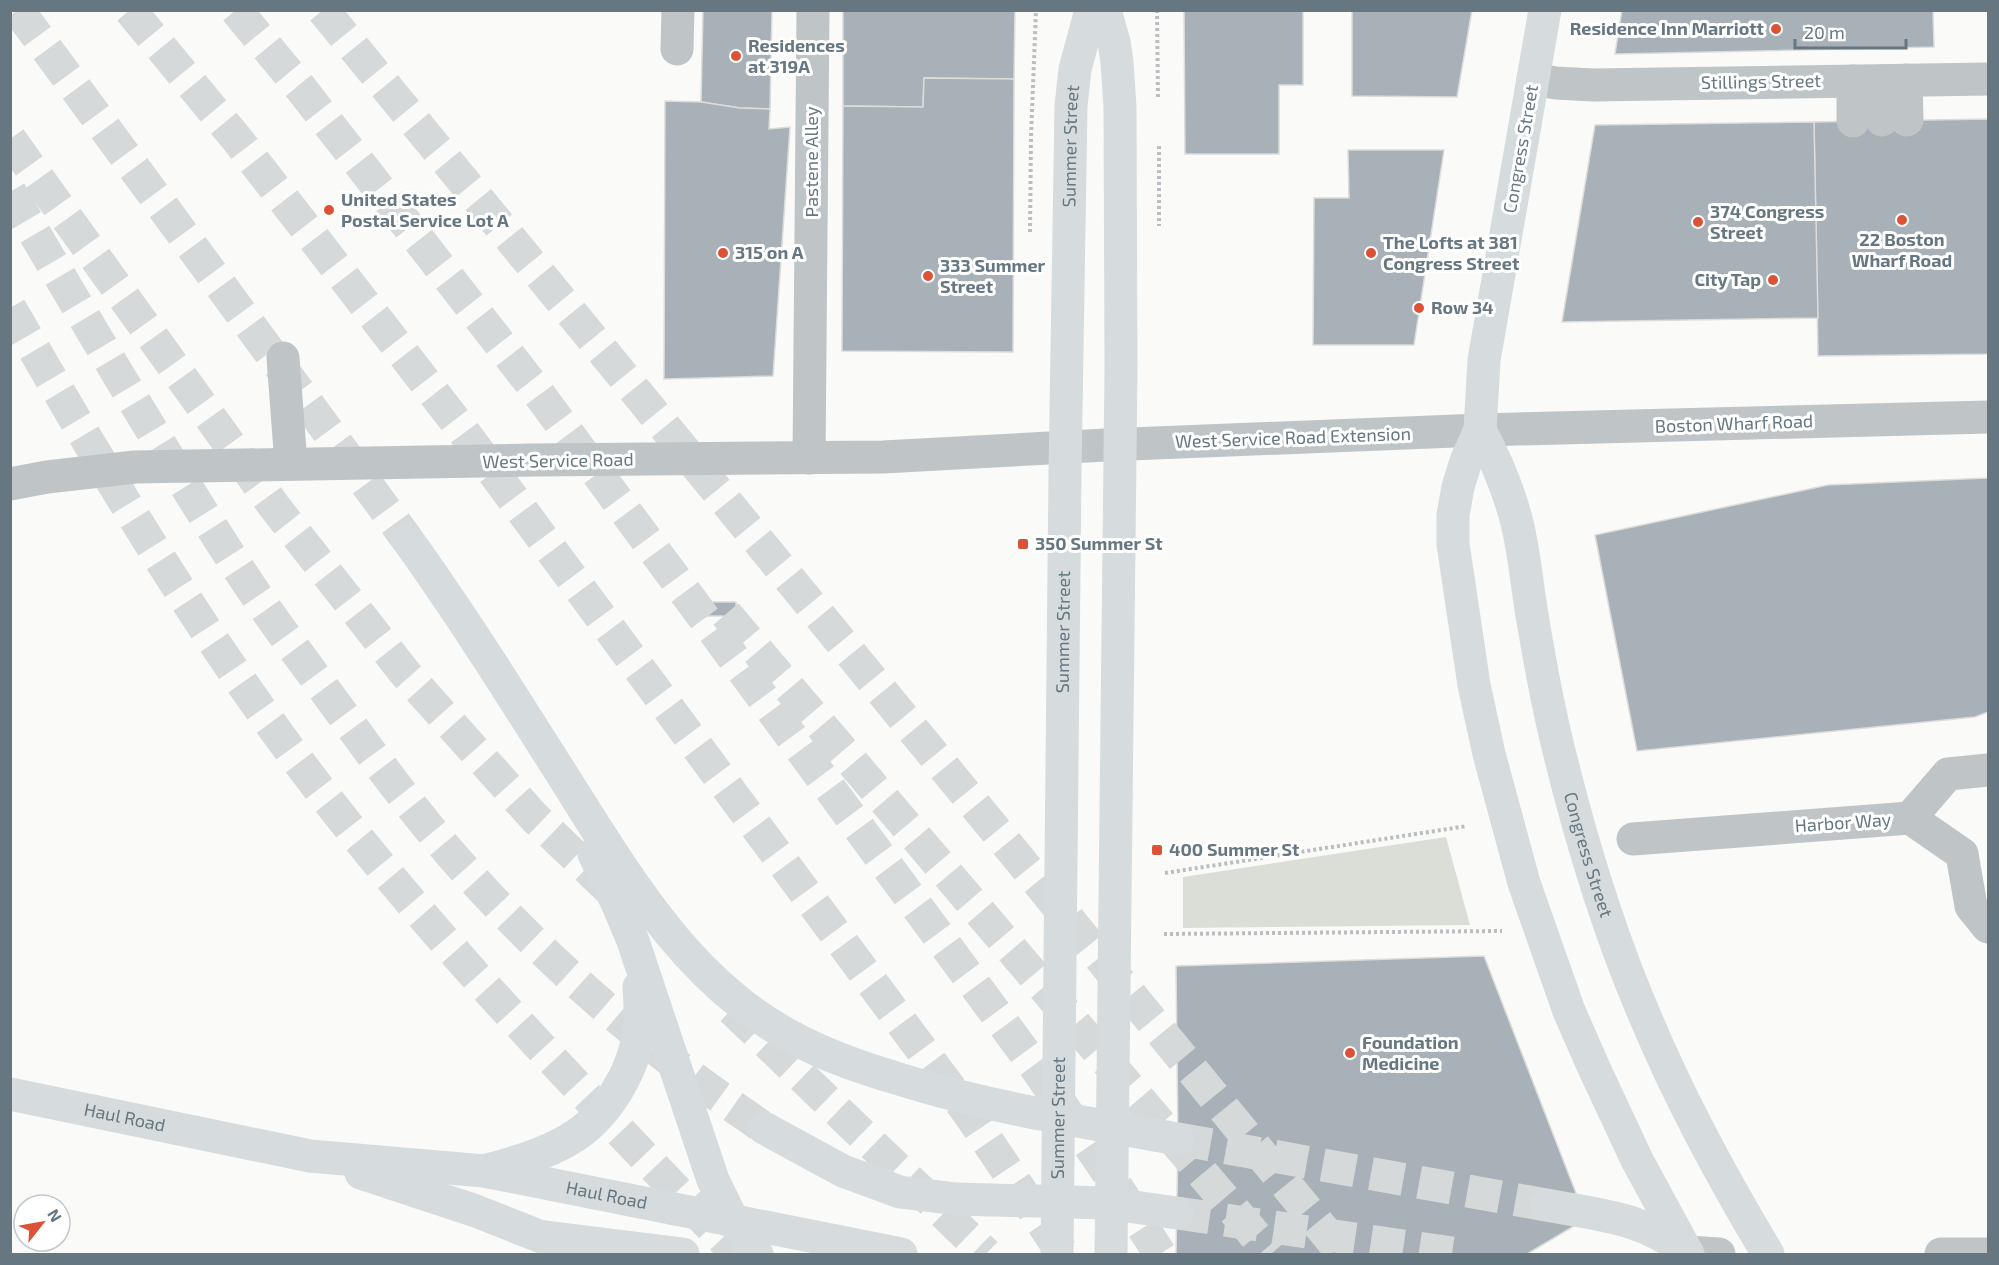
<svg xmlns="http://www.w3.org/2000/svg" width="1999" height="1265" viewBox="0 0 1999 1265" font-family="'Exo 2',sans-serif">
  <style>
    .green { fill: #daded7 }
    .building { fill: #a8b1b7; stroke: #dcdcda; stroke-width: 1.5 }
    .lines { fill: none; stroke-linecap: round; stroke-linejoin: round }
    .highway-tunnel { stroke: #d5d9da; stroke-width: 33; stroke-dasharray: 33 16; stroke-linecap: butt }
    .path { stroke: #babec0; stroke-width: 4; stroke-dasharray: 3 3; stroke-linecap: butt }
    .minor { stroke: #bfc4c7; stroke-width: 33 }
    .major { stroke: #d6dcde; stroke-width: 33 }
    .highway { stroke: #d6dcde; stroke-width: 33 }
    .poi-dot { fill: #db5236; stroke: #fff; stroke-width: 2 }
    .labels { text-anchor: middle; stroke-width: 6; stroke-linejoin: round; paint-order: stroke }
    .poi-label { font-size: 18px; font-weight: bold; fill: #667781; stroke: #fff; text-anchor: start }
    .street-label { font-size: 18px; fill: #667781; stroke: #fff }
  </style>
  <rect width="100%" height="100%" fill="#fafaf8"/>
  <!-- green -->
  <path class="green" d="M1446,837L1470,925L1183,928V877Z"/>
  <!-- building -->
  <g class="building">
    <path d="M703,10H772L770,109L740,108L701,102Z"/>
    <path d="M843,10H1015L1014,79L924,78L923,107L843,106Z"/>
    <path d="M1184,10H1303V85H1279V154H1185Z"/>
    <path d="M1352,10H1472L1457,97L1352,96Z"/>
    <path d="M1622,10H1933L1934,47L1615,54Z"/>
    <path d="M924,78L1014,79L1013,352L842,351L843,106L923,107Z"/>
    <path d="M665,101L701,102L740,108L770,109L769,129L790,127L773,376L664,379Z"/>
    <path d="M1988,119V354L1818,356L1814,122Z"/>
    <path d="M1814,122L1818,318L1562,322L1595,125Z"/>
    <path d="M1348,150H1444L1414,345H1313L1314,198H1349Z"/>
    <path d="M1988,478V712L1975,717L1637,751L1595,535L1828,485Z"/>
    <rect x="687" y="602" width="49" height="14"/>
    <path d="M1484,956L1586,1219L1527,1254H1176L1178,1139L1176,966Z"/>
  </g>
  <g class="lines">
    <!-- highway-tunnel -->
    <g class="highway-tunnel">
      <path d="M18,10L407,539"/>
      <path d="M130,10L236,138L460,427L970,1115L1063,1254"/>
      <path d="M236,10L299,86L536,390L1036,1068L1102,1164L1160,1254"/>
      <path d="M323,10L1343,1254"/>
      <path d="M10,139L274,506L405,673L534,817L611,891"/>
      <path d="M10,192C85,318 158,445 238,568C271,619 308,667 344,716C388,777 434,838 485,892C571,984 660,1057 764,1128"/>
      <path d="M10,308C101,465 192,620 301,765C432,940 587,1096 737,1254"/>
      <path d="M726,614L1271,1254"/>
      <path d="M732,1009L986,1254"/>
      <path d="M1178,1139L1546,1205"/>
      <path d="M1177,1213L1458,1254"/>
    </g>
    <!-- path -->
    <g class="path">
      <path d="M1157,10L1158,100"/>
      <path d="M1159,146V226"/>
      <path d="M1030,232L1031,137L1036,10"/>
      <path d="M1165,873L1467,826"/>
      <path d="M1164,934L1502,931"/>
    </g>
    <!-- minor -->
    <g class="minor">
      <path d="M677,49L678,10"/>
      <path d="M1533,79L1556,83L1593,85L1988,79"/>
      <path d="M1906,80L1907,120"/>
      <path d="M1881,81L1882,120"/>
      <path d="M1853,121V81"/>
      <path d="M283,358L291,464"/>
      <path d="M809,458L813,10"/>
      <path d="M10,484L47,477L135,467L534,460L883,457L1106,445L1480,430L1988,417"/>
      <path d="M1910,818L1948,774L1988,770"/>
      <path d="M1633,839L1910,818L1962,854L1971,906L1988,927"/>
      <path d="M1687,1252L1719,1254"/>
      <path d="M1941,1254H1988"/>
    </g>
    <!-- major -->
    <g class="major">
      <path d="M1105,10L1114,42L1117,62L1120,107L1121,368L1111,1254"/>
      <path d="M1545,10L1484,360L1480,430L1466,461L1458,487L1453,515V544L1474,685L1489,754L1524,883L1569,1011L1594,1068L1637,1160L1688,1254"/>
      <path id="s1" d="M1480,430C1496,460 1509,490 1517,523C1525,555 1527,588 1533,621C1541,669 1550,717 1562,763C1584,851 1611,938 1647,1021C1681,1102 1723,1179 1768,1254"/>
      <path id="s2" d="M10,1094L310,1156L484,1171L901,1254"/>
      <path d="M361,1173L476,1211L572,1249"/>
      <path id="s3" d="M1057,1254L1065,472L1071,106L1075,69L1091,10"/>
    </g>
    <!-- highway -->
    <g class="highway">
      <path d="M407,539C460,613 508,689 556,765C620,865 683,980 792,1037C826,1056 862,1068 899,1079C990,1108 1084,1122 1178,1139"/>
      <path d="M594,854L618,905L633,941L713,1180L732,1219L757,1254"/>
      <path d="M764,1128L843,1171L900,1192L956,1199L1106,1203L1177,1213"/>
      <path d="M484,1171C513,1163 543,1155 570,1139C606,1118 635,1070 639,1029C641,1015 640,1001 639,987"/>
      <path d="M1546,1205C1600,1215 1642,1217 1687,1252L1683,1254"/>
      <path d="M546,1237L683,1254"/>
    </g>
  </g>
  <!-- markers -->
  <g class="poi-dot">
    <circle cx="1776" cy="29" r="6"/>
    <circle cx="736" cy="56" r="6"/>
    <circle cx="329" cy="210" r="6"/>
    <circle cx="1902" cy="220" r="6"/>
    <circle cx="1698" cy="222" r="6"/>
    <circle cx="723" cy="253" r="6"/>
    <circle cx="1371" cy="253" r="6"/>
    <circle cx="928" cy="276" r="6"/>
    <circle cx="1773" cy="280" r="6"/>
    <circle cx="1419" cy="308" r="6"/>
    <rect x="1017" y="538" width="12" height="12" rx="3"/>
    <rect x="1151" y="844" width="12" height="12" rx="3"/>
    <circle cx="1350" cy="1053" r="6"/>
  </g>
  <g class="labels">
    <!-- poi labels -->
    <g class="poi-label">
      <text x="1764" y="35" text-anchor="end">Residence Inn Marriott</text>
      <text x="748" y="52">Residences<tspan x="748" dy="21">at 319A</tspan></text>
      <text x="341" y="206">United States<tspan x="341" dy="21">Postal Service Lot A</tspan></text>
      <text x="1710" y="218">374 Congress<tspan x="1710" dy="21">Street</tspan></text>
      <text x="1902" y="246" text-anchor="middle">22 Boston<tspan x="1902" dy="21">Wharf Road</tspan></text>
      <text x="1383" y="249">The Lofts at 381<tspan x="1383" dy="21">Congress Street</tspan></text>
      <text x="735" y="259">315 on A</text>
      <text x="940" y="272">333 Summer<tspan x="940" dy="21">Street</tspan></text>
      <text x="1761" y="286" text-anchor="end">City Tap</text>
      <text x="1431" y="314">Row 34</text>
      <text x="1035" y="550">350 Summer St</text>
      <text x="1169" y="856">400 Summer St</text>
      <text x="1362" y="1049">Foundation<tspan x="1362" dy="21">Medicine</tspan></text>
    </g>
    <!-- street labels -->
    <g class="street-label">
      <text transform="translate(1761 82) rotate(-1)" y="6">Stillings Street</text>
      <text dy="6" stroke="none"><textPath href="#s3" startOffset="1108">Summer Street</textPath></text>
      <text transform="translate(1521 149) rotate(-80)" y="6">Congress Street</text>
      <text transform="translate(812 162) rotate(-90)" y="6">Pastene Alley</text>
      <text transform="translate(1734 424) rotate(-2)" y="6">Boston Wharf Road</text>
      <text transform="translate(1293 438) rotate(-2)" y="6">West Service Road Extension</text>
      <text transform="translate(558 461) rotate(-1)" y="6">West Service Road</text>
      <text dy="6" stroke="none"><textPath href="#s3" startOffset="622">Summer Street</textPath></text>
      <text transform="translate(1843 823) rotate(-4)" y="6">Harbor Way</text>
      <text dy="6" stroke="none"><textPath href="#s1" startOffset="440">Congress Street</textPath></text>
      <text dy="6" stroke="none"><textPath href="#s3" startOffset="136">Summer Street</textPath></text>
      <text dy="6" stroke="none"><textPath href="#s2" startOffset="117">Haul Road</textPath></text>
      <text dy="6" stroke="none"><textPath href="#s2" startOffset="606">Haul Road</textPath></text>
    </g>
  </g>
  <!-- border -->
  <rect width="1999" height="1265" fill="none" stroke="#667781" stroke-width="24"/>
  <!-- north arrow -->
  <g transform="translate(42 1223) rotate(59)"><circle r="28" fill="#ffffff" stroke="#c2c9cd" stroke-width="1.5"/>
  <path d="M0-4.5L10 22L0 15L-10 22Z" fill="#db5236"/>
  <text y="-9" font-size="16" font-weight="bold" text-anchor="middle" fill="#667781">N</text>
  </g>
  <!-- scale -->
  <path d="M1795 39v9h111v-9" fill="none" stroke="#667781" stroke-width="3"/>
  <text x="1804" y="39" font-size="18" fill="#667781" stroke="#ffffff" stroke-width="4.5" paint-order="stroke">20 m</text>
</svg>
